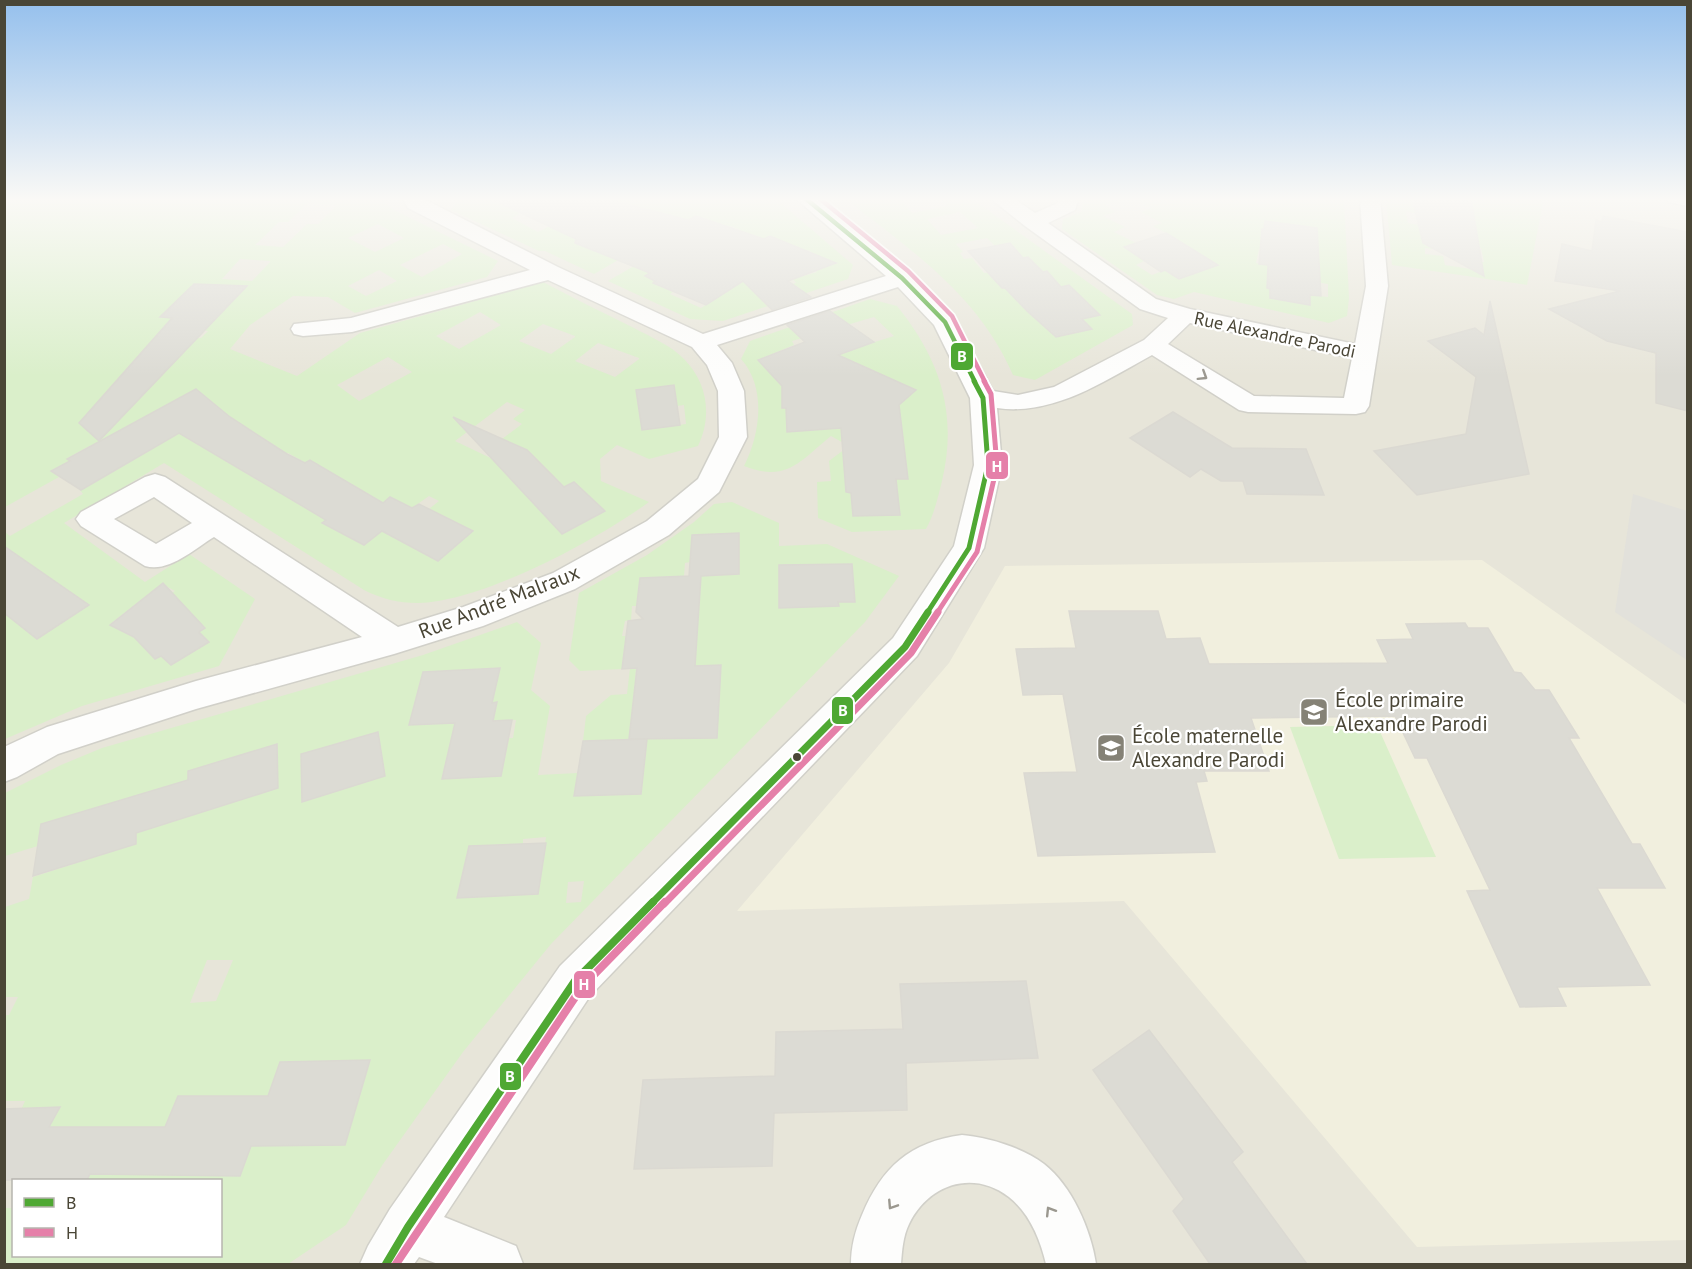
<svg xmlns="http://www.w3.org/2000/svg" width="1692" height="1269" viewBox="0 0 1692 1269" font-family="'PT Sans',sans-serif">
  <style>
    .residential { fill: #e7e5d9; fill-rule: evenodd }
    .education { fill: #f1efde }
    .green { fill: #daefca; fill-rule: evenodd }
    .parking { fill: #e2e1db }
    .building { fill: #dcdbd4; stroke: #dbd9d2; stroke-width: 1.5 }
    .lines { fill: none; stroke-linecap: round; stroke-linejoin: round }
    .street-casing { stroke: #d1d0c9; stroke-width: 3 }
    .street { fill: #fdfdfc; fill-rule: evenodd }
    .bus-1-far3-casing { stroke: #fff; stroke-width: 8 }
    .bus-1-far2-casing { stroke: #fff; stroke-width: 9 }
    .bus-1-far1-casing { stroke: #fff; stroke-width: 11 }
    .bus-1-casing { stroke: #fff; stroke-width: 13 }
    .bus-2-far3-casing { stroke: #fff; stroke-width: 8 }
    .bus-2-far2-casing { stroke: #fff; stroke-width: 9 }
    .bus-2-far1-casing { stroke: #fff; stroke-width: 11 }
    .bus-2-casing { stroke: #fff; stroke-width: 13 }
    .bus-1-far3 { stroke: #4fa833; stroke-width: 4.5 }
    .bus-1-far2 { stroke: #4fa833; stroke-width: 5 }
    .bus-1-far1 { stroke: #4fa833; stroke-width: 7 }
    .bus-1 { stroke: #4fa833; stroke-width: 8 }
    .bus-2-far3 { stroke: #e580a9; stroke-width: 4.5 }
    .bus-2-far2 { stroke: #e580a9; stroke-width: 5 }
    .bus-2-far1 { stroke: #e580a9; stroke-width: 7 }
    .bus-2 { stroke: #e580a9; stroke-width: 8 }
    .oneway { stroke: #9b988f }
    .bus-dot { fill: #4a4636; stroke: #fff; stroke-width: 2 }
    .labels { text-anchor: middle; stroke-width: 4.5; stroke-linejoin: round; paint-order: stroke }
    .far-street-label { font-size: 18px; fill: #4a4636; stroke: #fff }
    .street-label { font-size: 21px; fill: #4a4636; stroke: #fff }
    .poi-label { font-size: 21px; fill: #4a4636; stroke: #fff; text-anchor: start }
    .line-badge { stroke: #fff; stroke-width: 2 }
    .badge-label { font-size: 16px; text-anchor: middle; font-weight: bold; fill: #fff }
  </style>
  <rect width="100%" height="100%" fill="#f3f2ec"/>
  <!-- residential -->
  <path class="residential" d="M90,198H1687V1264H5L4,245ZM14,1180H220V1256H14Z"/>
  <!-- education -->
  <path class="education" d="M1482,560L1687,705V1240L1417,1247L1124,901L737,911L949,663L1005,566Z"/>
  <!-- green -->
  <g class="green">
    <path d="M5,198H388L386,204L396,211L498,261L487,277L355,313L328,297L293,296L250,325L230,349L297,376L360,333L543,282C573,298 604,313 634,328C651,337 672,346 685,360C708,384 712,417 698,446L649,459L617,445L600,459L601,481L649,502C597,540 482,602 418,603C398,603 382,599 364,590L164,463L64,523L145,582L189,554L255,599L219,666L82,706L5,739V613L37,639L88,605L5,552V532L10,536L83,494L80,490L132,460C97,438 104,438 68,458L70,461L52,471L59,477L5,507ZM308,203L337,205L318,224H307L283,247L255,245L279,222H288ZM378,224L404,238L375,252L348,238ZM443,244L462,254L422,277L400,265ZM240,259L270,261V262L252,281L222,279ZM379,270L397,281L366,296L348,286ZM194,284L246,287L237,297H231L198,330L208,331L201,338H196L170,319L182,307L180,298ZM480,312L501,325L459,349L436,336ZM543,324L575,336V337L551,354L519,341ZM598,343L639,358V359L615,377L575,361ZM388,357L412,372L359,401L337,385ZM124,372H159L135,403L98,401ZM674,385L677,406L684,405L686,424L642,430L636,390ZM507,402L525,410L513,419L522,424L502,439L520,447L501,463L455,441ZM238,423L265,440L228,463L216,454ZM288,453L320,471L284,495L252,477ZM551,474L564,487L574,482L605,511L562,533ZM365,492L383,503L390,497L412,508L429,496L439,501L429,509L472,531L438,561L382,531L364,545L322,523ZM162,584L175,591L167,597L205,628L199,632L208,642L171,665L161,656L155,659L134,637L110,624Z"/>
    <path d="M459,198H489L507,207L524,198H775L853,265L848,279L723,321L690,319L608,281L674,243L660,236L594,274L545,251H539L451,210ZM532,207L561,220L538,232L512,218ZM696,216L727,228L731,226L741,230L720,243L673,229ZM809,250L826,266L815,270L817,272L793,279L796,283L756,294L741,279L781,259ZM646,276L729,290L701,308L670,294L673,292L653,283L655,281Z"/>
    <path d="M845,198H900L912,213L948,206L938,198H971L1132,314L1133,325L1035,380L1013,375C978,294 911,251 845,198ZM960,212L978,228L941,235L927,219ZM987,238L995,246L1053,288L1069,285L1097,315L1082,319L1091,329L1056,337L1020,304L1011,286L1002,288L991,272L984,273L972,258L964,259L960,253L963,252L956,244Z"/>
    <path d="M1084,198H1127L1105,205L1115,212L1103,216L1125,227L1114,232L1136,243L1125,248L1148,259L1136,265L1152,275L1165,270L1179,279L1206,269L1166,233L1153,226L1162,223L1141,212L1152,208L1133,198H1344L1349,298L1347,316L1329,323L1194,292L1174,299L1157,295L1062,229L1063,219L1081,212ZM1262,229L1318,237V248L1309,281L1328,284V297L1310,295V304L1270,298V289L1267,288L1271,266L1256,263L1259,249L1263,250L1261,240Z"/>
    <path d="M1386,198H1432V202L1424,214L1406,212L1408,223L1425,226L1441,250L1425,248V254L1443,256L1445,265L1483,271L1481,262H1484L1481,248L1478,247L1466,200L1544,198L1527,285L1392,265Z"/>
    <path d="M870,299L897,306C940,359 958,413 942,481C938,497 934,515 926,529L852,532L818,518L817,482L831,481L829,461L849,446L831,436C800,461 787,483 744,466C760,435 767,388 741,359L750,341ZM874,317L894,336L856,348L809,359L815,367L776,380L758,360L794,345L792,341ZM860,446H904L908,478L896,479L900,515L853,516L851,493L846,492L845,481Z"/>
    <path d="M732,502L779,523V546L827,544L899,576L865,622L551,944L463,1052L383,1164L346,1225L288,1264H5L4,1208H13L14,1256H220V1180H87L110,1127H49L60,1107L21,1110L25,1101H5V1015H9L18,997H5V907L29,899L33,877L135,844L139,796L38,846L5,856V793L61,765L102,748L423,655L517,622L541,643L531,690L550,706L538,775L578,773L574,796L641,794L604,740L583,741L586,716L611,695L627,694L630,668H636L635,684L668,682L670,738H717L721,665L695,666L697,635L689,576L739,574V534L692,535L690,562L685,563L684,576L641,578L637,606H632L631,620L625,621L622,636H626L622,669L580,671L569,660L579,593L647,555L694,522L714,504ZM798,564L852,569L855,602H838V606L779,608V565ZM492,703H497L493,721L516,720L513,738H509L501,776L442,778L455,723ZM378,732L384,775L302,801L301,761L338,748L337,743ZM277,744L278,788L187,816ZM546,837L538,893L457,898L469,846L523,844V839ZM584,881L581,902L566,903L568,882ZM207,960H233L216,1001L190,1003ZM370,1061L345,1145L251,1146L239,1176L146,1175L178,1096H268L281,1062Z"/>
    <path d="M1377,725L1436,857L1339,859L1290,727Z"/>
  </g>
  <!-- parking -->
  <path class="parking" d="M1633,494L1687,511V660L1615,612Z"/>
  <!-- building -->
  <g class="building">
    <path d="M489,198H603L688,220L696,216L764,239L770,236L836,263L788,281L811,297L772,310L743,281L706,305L653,283L655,281L645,276L650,273L575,243L576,239Z"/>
    <path d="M1412,198H1471L1484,276L1423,243Z"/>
    <path d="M1603,216L1688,232V411L1656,403V353L1607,341L1549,309L1620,291L1555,281L1562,244L1592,251L1596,220L1602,222Z"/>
    <path d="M1265,221L1317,228L1321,296L1310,295V305L1270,298V289L1267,288L1268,265L1259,264L1262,229H1264Z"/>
    <path d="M1166,233L1218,265L1179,279L1165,270L1161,272L1124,247Z"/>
    <path d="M1010,243L1023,258L1028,257L1043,272L1047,271L1061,287L1069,285L1100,315L1082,319L1092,329L1056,337L1027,311L1005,288H1002L968,251Z"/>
    <path d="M194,284L247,286L99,441L79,423L172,318L160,317Z"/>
    <path d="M1490,301L1529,474L1417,495L1374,451L1466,434L1476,377L1428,341L1475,328L1484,335Z"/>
    <path d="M830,311L874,342L838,355L916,390L899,405L908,479H896L900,515L853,516L851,493L846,492L841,428L787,432L786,408H782V386L758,360L805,342L787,325Z"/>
    <path d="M674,385L680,425L642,430L636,390Z"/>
    <path d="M196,389L230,417L287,454L305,463L310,460L383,503L390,497L412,508L419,504L473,531L438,561L382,531L364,545L322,523L326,520L179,433L81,490L51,471L70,461L67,459Z"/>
    <path d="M1173,412L1232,448L1306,449L1324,495L1247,494L1243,481H1221L1201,469L1190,477L1130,438Z"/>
    <path d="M453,417L527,450L564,487L574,482L605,511L562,534Z"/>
    <path d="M739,533V574L701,576L695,666L721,665L717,738L629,739L637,668L622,669L628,621L643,619L636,612L640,578L689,576L692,535Z"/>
    <path d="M4,546L89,605L37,639L4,613Z"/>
    <path d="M852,564L855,602H838L839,606L779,608V565Z"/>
    <path d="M163,583L205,628L199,632L209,642L171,665L161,656L155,659L134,637L110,625Z"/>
    <path d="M1069,611H1158L1166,639L1200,638L1209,664L1388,663L1377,640L1413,639L1406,624L1465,623L1468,628H1488L1514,672L1521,673L1535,690H1549L1579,738H1569L1632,844H1640L1665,888H1597L1650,985L1557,987L1566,1006L1520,1007L1467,891L1490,890L1427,758H1415L1395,716L1251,718L1269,771H1204L1207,781L1196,782L1215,852L1038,856L1024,773L1077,772L1063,694L1023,695L1016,649L1076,648Z"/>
    <path d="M500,668L492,703L497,702L493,721L512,720L501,776L442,779L455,723L409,725L423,672Z"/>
    <path d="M378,732L385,776L302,802L301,754Z"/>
    <path d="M647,739L641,794L574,796L583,741Z"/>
    <path d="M277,744L278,788L136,833V844L33,876L41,824L188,780V771Z"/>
    <path d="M546,843L538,894L457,898L469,846Z"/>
    <path d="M1026,981L1038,1058L906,1063L907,1110L774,1113L772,1166L634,1169L643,1080L775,1076L776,1032L903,1029L900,984Z"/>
    <path d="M1149,1030L1243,1152L1232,1162L1307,1264H1210L1173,1211L1184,1199L1093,1070Z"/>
    <path d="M370,1060L345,1145L251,1146L240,1176L90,1174L87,1180H4V1109L60,1107L49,1127H165L178,1096H268L280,1062Z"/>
  </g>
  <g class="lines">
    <!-- street casing -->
    <g class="street-casing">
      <g id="street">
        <path d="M402,198H422L558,267L703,334L886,276L795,198H818L910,273L953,317L993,391L1018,395L1054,387L1144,340L1168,318L1140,309L1025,226L990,198H1013L1035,213L1058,203L1059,198H1079L1075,210L1048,223L1156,299L1190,309L1355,344L1366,286L1360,198H1380L1388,286L1369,406L1365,412L1356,414L1248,412L1239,410L1152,355C1104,381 1054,416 997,408L1002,465L984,548L917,656L590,996L444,1217L516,1246L523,1264H438L419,1257L414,1264H360L368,1246L390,1209L560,966L893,638L954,546L974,465L970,398L934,325L898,287L717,345L732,363L744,391L747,437L719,492L669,535L575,589L483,626L394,654L196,709L58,754L17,777L4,782V747L47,727L196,681L362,637L214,537C194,549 169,573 145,566L81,526L76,519L81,512L145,477L155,474L165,477L398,627L463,607L553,573L647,521L698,479L719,437L718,391L707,365L692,347L548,280L352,332L303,336L294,334L291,329L294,324L351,318L530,270L408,208ZM1190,323L1352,358L1344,398L1254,396L1168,344ZM154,497L192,523L156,544L114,519Z"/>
        <path d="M1666,198H1688V206L1669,202Z"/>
        <path d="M962,1135C987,1137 1024,1148 1044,1164C1072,1186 1091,1230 1096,1264H1046C1040,1239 1030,1214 1009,1197C972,1169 928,1185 909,1224C903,1236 902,1251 901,1264H851C851,1247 855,1231 862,1215C882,1167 910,1142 962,1135Z"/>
      </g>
    </g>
    <!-- street -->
    <use href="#street" class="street"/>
    <!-- bus-1-far3 casing -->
    <g class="bus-1-far3-casing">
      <path id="bus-1-far3" d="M805,198L902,278L945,322L975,382"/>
    </g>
    <!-- bus-1-far2 casing -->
    <g class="bus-1-far2-casing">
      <path id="bus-1-far2" d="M927,613L969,548L988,465L983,398L974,381"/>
    </g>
    <!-- bus-1-far1 casing -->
    <g class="bus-1-far1-casing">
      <path id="bus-1-far1" d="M651,904L905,647L928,612"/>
    </g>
    <!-- bus-1 casing -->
    <g class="bus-1-casing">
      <path id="bus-1" d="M386,1264L408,1227L575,981L653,902"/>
    </g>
    <!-- bus-2-far3 casing -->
    <g class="bus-2-far3-casing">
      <path id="bus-2-far3" d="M819,198L908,271L952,316L985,382"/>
    </g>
    <!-- bus-2-far2 casing -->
    <g class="bus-2-far2-casing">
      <path id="bus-2-far2" d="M937,613L977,552L997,466L991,394L984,381"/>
    </g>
    <!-- bus-2-far1 casing -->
    <g class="bus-2-far1-casing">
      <path id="bus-2-far1" d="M664,904L911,653L938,612"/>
    </g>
    <!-- bus-2 casing -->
    <g class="bus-2-casing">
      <path id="bus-2" d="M396,1264L582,987L665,902"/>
    </g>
    <!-- bus-1-far3 -->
    <use href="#bus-1-far3" class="bus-1-far3"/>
    <!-- bus-1-far2 -->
    <use href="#bus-1-far2" class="bus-1-far2"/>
    <!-- bus-1-far1 -->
    <use href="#bus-1-far1" class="bus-1-far1"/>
    <!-- bus-1 -->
    <use href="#bus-1" class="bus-1"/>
    <!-- bus-2-far3 -->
    <use href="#bus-2-far3" class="bus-2-far3"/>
    <!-- bus-2-far2 -->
    <use href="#bus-2-far2" class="bus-2-far2"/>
    <!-- bus-2-far1 -->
    <use href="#bus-2-far1" class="bus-2-far1"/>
    <!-- bus-2 -->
    <use href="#bus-2" class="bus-2"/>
  </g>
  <!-- one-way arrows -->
  <defs><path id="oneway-chevron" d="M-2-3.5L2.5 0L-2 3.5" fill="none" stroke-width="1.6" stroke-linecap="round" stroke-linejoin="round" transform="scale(1.5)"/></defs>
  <g class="oneway">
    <use href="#oneway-chevron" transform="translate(1203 376) rotate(32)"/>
    <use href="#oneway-chevron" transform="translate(892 1205) rotate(123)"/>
    <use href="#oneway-chevron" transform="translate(1050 1211) rotate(-122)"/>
  </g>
  <!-- sky -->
  <linearGradient id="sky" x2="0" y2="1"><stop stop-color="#95c0ed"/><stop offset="0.53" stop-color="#faf9f6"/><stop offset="1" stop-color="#faf9f6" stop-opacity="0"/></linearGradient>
  <rect width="1692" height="376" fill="url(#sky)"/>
  <!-- icons -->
  <defs>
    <g id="school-square" transform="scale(1.5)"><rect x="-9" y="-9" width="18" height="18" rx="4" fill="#858276" stroke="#fff"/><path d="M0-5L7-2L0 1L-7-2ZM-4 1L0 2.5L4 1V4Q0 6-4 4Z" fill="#fff"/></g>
  </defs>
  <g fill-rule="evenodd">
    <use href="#school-square" x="1314" y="712"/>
    <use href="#school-square" x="1111" y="748"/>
  </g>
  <!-- markers -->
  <circle class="bus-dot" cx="797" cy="757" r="5"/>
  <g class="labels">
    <!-- far-street labels -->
    <g class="far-street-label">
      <text transform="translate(1275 335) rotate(12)" y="6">Rue Alexandre Parodi</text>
    </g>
    <!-- street labels -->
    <g class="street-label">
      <text transform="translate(499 602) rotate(-21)" y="7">Rue André Malraux</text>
    </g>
    <!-- poi labels -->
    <g class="poi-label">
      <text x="1335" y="707">École primaire<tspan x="1335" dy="24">Alexandre Parodi</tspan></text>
      <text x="1132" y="743">École maternelle<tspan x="1132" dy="24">Alexandre Parodi</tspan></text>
    </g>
  </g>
  <g class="line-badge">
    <rect x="950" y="342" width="24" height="29" rx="6" fill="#4fa833"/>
    <rect x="985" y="451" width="24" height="29" rx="6" fill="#e580a9"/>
    <rect x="831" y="696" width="23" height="29" rx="6" fill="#4fa833"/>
    <rect x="573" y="970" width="23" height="29" rx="6" fill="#e580a9"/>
    <rect x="499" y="1062" width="23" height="29" rx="6" fill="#4fa833"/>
  </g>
  <g class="badge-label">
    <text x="962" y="362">B</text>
    <text x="997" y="472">H</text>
    <text x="843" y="716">B</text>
    <text x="584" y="990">H</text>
    <text x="510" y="1082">B</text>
  </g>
  <!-- border -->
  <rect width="1692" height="1269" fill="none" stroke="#4a4636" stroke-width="12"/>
  <!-- legend -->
  <rect x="12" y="1179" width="210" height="78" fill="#ffffff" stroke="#b7b5af" stroke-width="1.5"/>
  <rect x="24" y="1198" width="30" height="9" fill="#4fa833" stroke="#b7b5af" stroke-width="1.5"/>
  <text x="66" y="1209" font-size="18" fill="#4a4636">B</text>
  <rect x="24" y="1228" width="30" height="9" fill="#e580a9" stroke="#b7b5af" stroke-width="1.5"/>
  <text x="66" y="1239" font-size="18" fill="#4a4636">H</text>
</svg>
